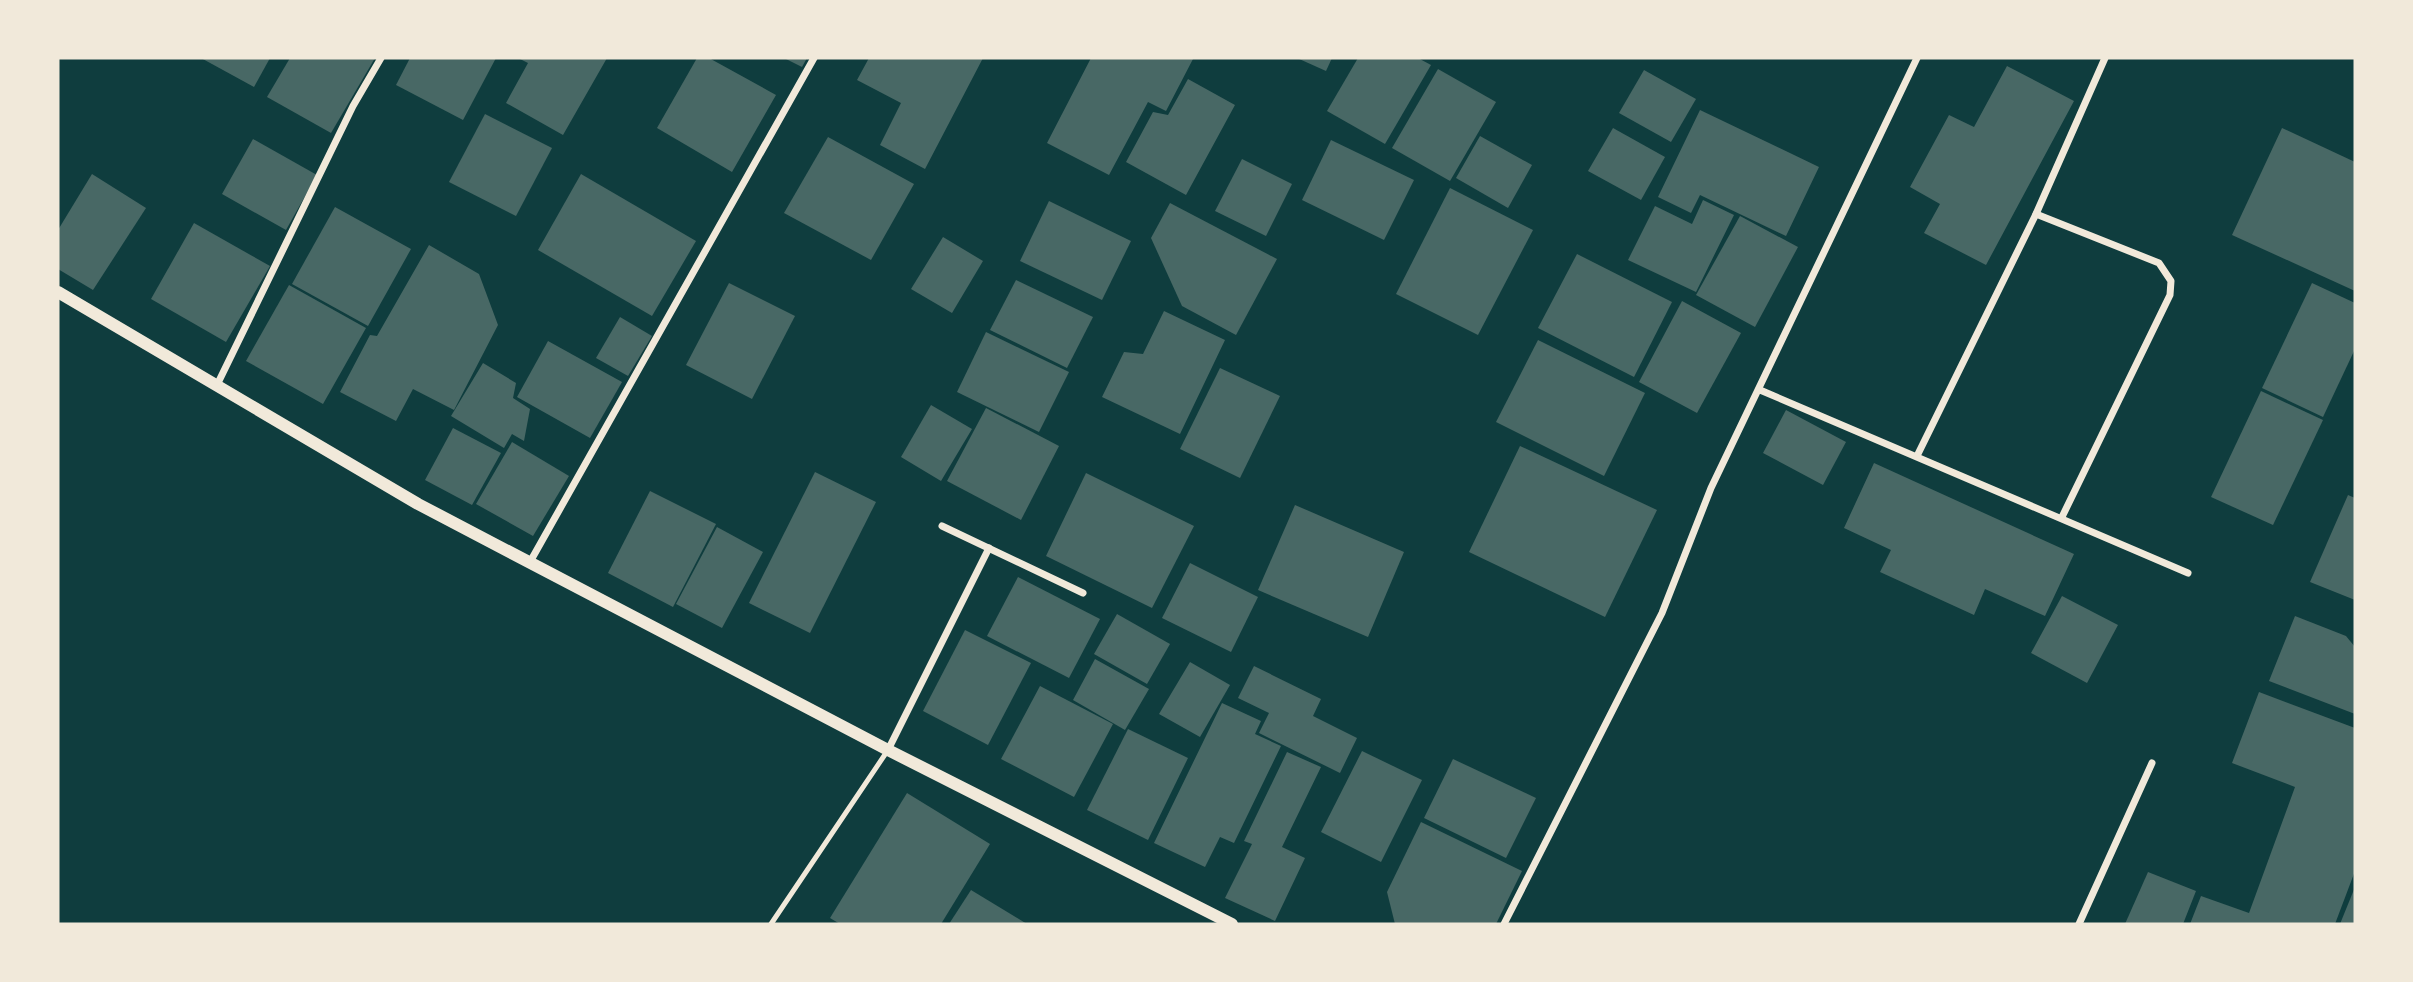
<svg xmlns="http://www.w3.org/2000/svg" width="2413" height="982" viewBox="0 0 2413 982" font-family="Lato,sans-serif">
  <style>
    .building { fill: #486865 }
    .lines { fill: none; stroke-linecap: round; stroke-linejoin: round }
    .service { stroke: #f1e9da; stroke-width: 5 }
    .minor { stroke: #f1e9da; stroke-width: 7 }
    .tertiary { stroke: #f1e9da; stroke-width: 12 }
  </style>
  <rect width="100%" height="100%" fill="#0f3d3e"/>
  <!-- building -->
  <g class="building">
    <path d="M201,58H270L254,87Z"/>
    <path d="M290,58H375L331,133L267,97Z"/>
    <path d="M410,58H496L463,120L396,85Z"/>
    <path d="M518,58H607L563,135L506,103L528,63Z"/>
    <path d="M697,58H709L776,95L732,172L657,128Z"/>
    <path d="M784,58H807L802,67Z"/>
    <path d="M869,58H983L925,169L880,145L901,103L857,80Z"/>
    <path d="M1091,58L1193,59L1166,111L1148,102L1109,175L1047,143Z"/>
    <path d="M1297,58H1332L1326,71Z"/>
    <path d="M1358,58H1418L1431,65L1385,144L1327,111Z"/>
    <path d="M2007,66L2074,101L1986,265L1924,233L1940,204L1910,187L1949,115L1974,127Z"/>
    <path d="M1438,69L1496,102L1450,181L1392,148Z"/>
    <path d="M1644,70L1696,99L1671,142L1619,113Z"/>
    <path d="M1188,79L1235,105L1186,195L1126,162L1153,112L1168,115Z"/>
    <path d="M1700,110L1819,167L1786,236L1700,195L1691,213L1658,197Z"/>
    <path d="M485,114L552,148L516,216L449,182Z"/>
    <path d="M1613,128L1665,157L1641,200L1588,171Z"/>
    <path d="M2282,128L2355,162V291L2232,235Z"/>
    <path d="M1480,136L1532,165L1508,208L1456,178Z"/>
    <path d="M828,137L914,184L871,260L784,213Z"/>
    <path d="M253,139L317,175L286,230L222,194Z"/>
    <path d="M1331,140L1414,180L1384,240L1302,200Z"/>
    <path d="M1242,159L1292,184L1266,236L1215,211Z"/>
    <path d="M92,174L146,208L93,290L58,269V230Z"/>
    <path d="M581,174L696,241L652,316L538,250Z"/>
    <path d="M1450,188L1533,230L1478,335L1396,294Z"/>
    <path d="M1703,200L1734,215L1696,292L1628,260L1655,206L1692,224Z"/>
    <path d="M1049,201L1131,241L1102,300L1020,261Z"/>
    <path d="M1170,203L1277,259L1236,335L1182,306L1151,238Z"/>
    <path d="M335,207L411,249L368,326L292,284Z"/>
    <path d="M1740,216L1798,247L1755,327L1696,295Z"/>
    <path d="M194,223L270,266L226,342L151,299Z"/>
    <path d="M943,237L983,261L952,313L911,289Z"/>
    <path d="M429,245L479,274L498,325L454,410L413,389L396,421L340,392L370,335L377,336Z"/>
    <path d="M1577,254L1672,302L1634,377L1538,328Z"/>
    <path d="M1016,280L1093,317L1067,368L990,330Z"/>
    <path d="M729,283L795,316L752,399L686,365Z"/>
    <path d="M2312,283L2355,303V349L2323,417L2262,388Z"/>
    <path d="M289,285L366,328L323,404L246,361Z"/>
    <path d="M1682,301L1741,333L1697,413L1639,382Z"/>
    <path d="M1164,311L1225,340L1180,434L1102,397L1124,352L1143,354Z"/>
    <path d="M620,317L652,336L628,376L596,358Z"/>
    <path d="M986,332L1069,372L1039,432L957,392Z"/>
    <path d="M1538,340L1645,393L1604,476L1496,422Z"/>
    <path d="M548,341L622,382L590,438L517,397Z"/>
    <path d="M483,363L516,383L513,398L530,409L524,441L512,434L504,448L451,416Z"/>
    <path d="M1220,368L1280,396L1240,478L1180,449Z"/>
    <path d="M2261,391L2323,420L2273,525L2211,497Z"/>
    <path d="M931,405L972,429L941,481L901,457Z"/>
    <path d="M986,408L1059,446L1021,520L947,481Z"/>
    <path d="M1786,410L1846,442L1823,485L1763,453Z"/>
    <path d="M453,428L501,453L472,505L425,480Z"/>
    <path d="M512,442L569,476L533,536L476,504Z"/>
    <path d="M1520,446L1657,510L1605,617L1469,552Z"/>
    <path d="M1874,463L2074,554L2045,616L1985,589L1974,615L1880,572L1891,550L1844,528Z"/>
    <path d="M815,472L876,502L810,633L749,603Z"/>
    <path d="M1086,473L1194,526L1152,608L1046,556Z"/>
    <path d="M650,491L716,524L673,607L608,573Z"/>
    <path d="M2348,495L2355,498V600L2310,582Z"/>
    <path d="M1295,505L1404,552L1368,637L1258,590Z"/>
    <path d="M717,527L763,552L722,628L676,604Z"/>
    <path d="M1190,563L1258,597L1231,652L1162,618Z"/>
    <path d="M1018,577L1100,619L1069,678L987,636Z"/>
    <path d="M2062,596L2118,625L2087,683L2031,653Z"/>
    <path d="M1117,614L1170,644L1147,684L1094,654Z"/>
    <path d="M2295,616L2346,636L2355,647V714L2269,681Z"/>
    <path d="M965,630L1031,663L988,745L923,711Z"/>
    <path d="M1095,659L1149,689L1125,730L1073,700Z"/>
    <path d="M1190,662L1230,685L1200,737L1159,714Z"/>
    <path d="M1254,666L1321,699L1313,716L1357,738L1340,773L1259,733L1269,713L1238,698Z"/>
    <path d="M1040,686L1113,724L1074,797L1001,759Z"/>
    <path d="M2259,692L2355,728V871L2335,924H2190L2201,896L2249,913L2295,787L2232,763Z"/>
    <path d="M1222,703L1261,721L1255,734L1281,746L1234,843L1220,837L1205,867L1154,843Z"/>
    <path d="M1128,729L1188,758L1148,840L1087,810Z"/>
    <path d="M1362,751L1422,780L1381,862L1321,832Z"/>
    <path d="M1287,752L1321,767L1282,847L1305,858L1275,921L1225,898L1252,844L1244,841Z"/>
    <path d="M1453,759L1536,798L1506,858L1424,818Z"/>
    <path d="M907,793L990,844L941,924H840L830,918Z"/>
    <path d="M1421,822L1522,871L1496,924H1395L1387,892Z"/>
    <path d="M2148,872L2196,891L2183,924H2125Z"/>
    <path d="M2355,887V924H2340Z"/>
    <path d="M971,890L1027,924H949Z"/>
  </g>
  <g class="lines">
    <!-- service -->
    <path class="service" d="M771,924L888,750"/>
    <!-- minor -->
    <g class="minor">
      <path d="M2036,214L2159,263L2171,281L2170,295L2062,517"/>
      <path d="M217,385L353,106L381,58"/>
      <path d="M1760,390L2188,573"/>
      <path d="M1917,456L2036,214L2105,58"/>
      <path d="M942,526L1083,593"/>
      <path d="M530,562L814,58"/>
      <path d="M888,750L989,548"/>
      <path d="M1504,924L1662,613L1711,488L1917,58"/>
      <path d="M2079,924L2152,763"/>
    </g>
    <!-- tertiary -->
    <path class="tertiary" d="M58,292L418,504L888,750L1232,924"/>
  </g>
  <!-- border -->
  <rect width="2413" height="982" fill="none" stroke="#f1e9da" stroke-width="119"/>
</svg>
